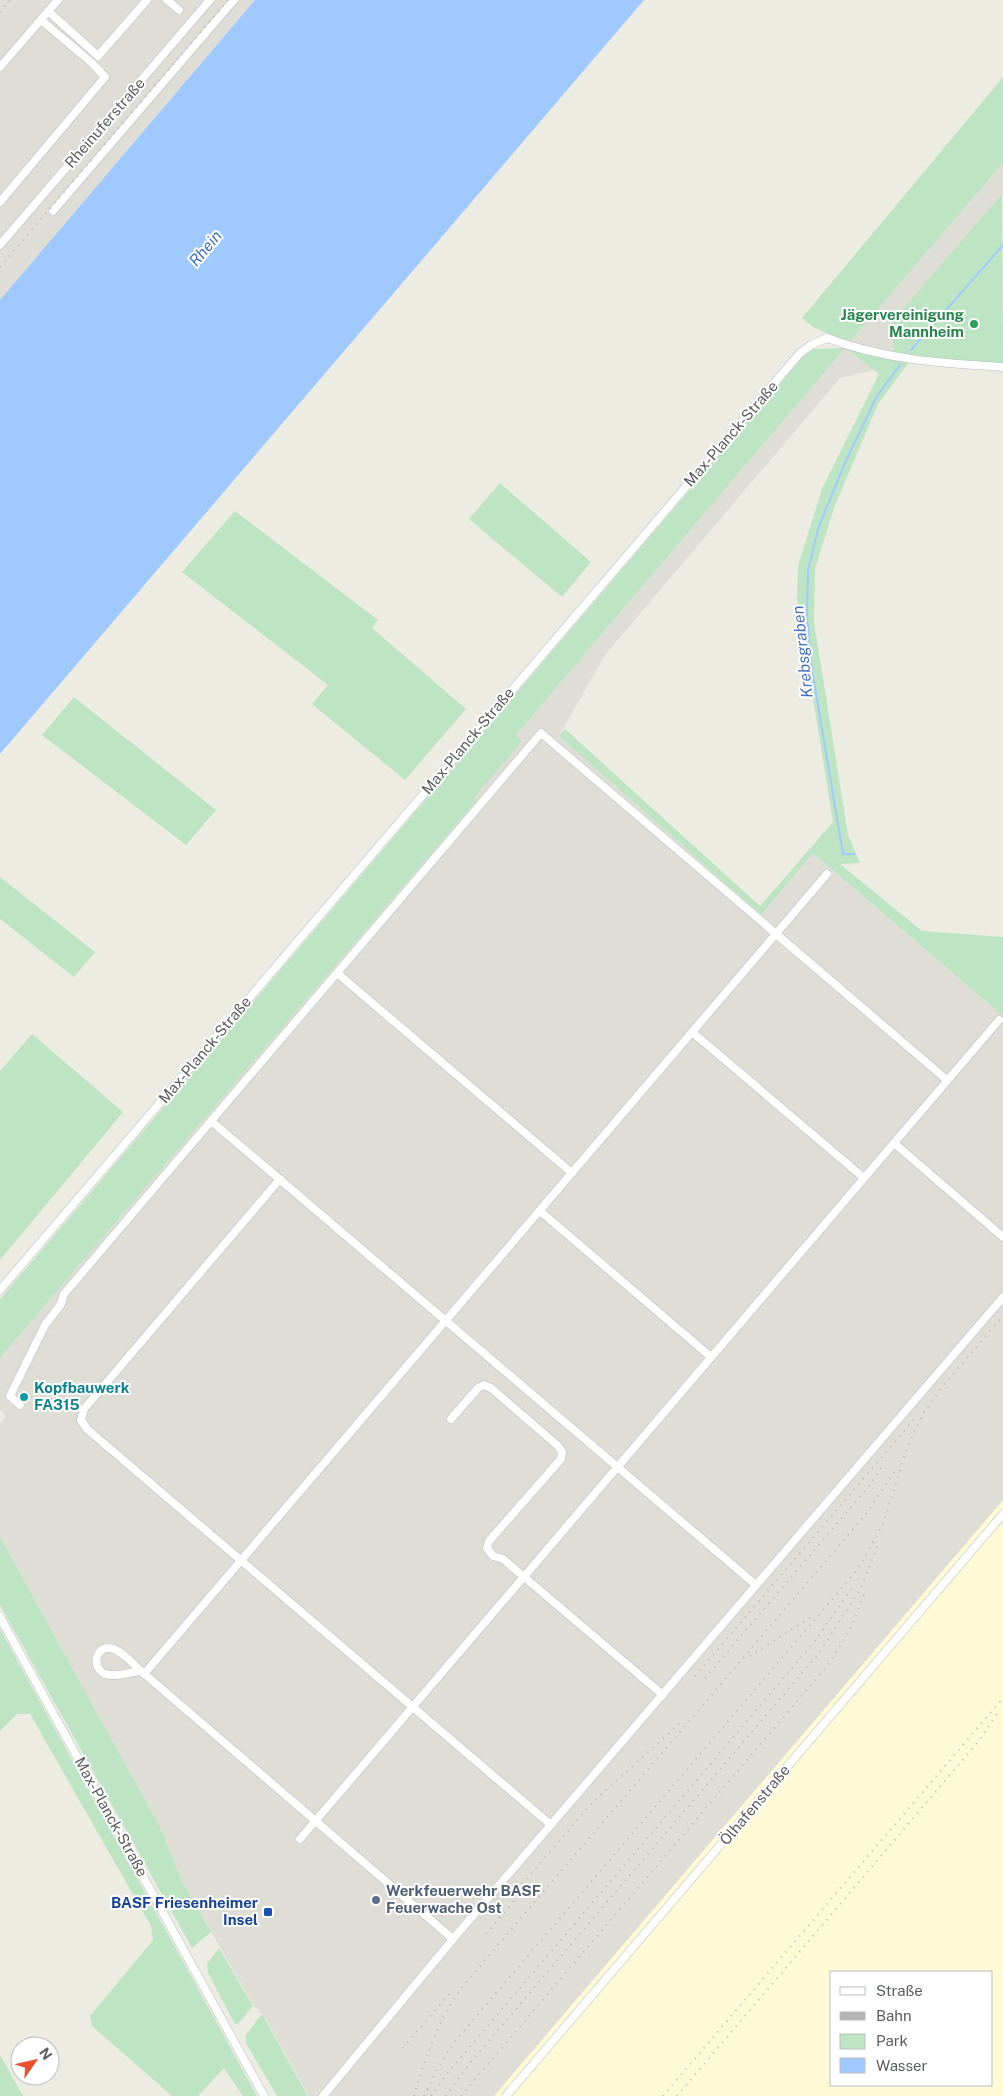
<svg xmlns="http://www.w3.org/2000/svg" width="1003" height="2096" viewBox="0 0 1003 2096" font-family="'Public Sans',sans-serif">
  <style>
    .commercial { fill: #fefad6; fill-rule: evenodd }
    .industrial { fill: #deded7 }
    .green { fill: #bee5c3 }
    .water { fill: #a0caff }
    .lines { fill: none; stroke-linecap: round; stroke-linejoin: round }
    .stream { stroke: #a0caff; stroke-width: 2 }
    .minor-casing { stroke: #babbc1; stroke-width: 9 }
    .minor { stroke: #fff; stroke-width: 8 }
    .rail { stroke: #b3b4b4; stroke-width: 2; stroke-dasharray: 1 6; stroke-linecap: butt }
    .leisure-dot { fill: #2e9e5b; stroke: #fff; stroke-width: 2 }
    .culture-dot { fill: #0f9aa8; stroke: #fff; stroke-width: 2 }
    .service-dot { fill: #5c6f8a; stroke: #fff; stroke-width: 2 }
    .transit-dot { fill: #1a4fb4; stroke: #fff; stroke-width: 2 }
    .labels { text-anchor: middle; stroke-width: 4; stroke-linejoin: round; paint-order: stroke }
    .street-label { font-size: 15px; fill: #5a5d63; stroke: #fff }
    .leisure-label { font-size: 15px; font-weight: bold; fill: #27864d; stroke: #fff; text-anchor: end }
    .culture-label { font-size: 15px; font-weight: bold; fill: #0d838f; stroke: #fff; text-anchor: start }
    .service-label { font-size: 15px; font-weight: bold; fill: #4e5e75; stroke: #fff; text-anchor: start }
    .transit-label { font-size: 15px; font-weight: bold; fill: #164399; stroke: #fff; text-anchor: end }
    .water-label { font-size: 16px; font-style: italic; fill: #4271c3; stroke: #fff }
  </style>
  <rect width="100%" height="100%" fill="#edece2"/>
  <!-- commercial -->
  <path class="commercial" d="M1003,1500V2096H494L618,1950ZM832,1972H992V2085H832Z"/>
  <!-- industrial -->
  <g class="industrial">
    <path d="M0,0H255L0,300Z"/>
    <path d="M1003,163V195L891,323L894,356L849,343Z"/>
    <path d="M845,348L874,370L840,378L605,655L559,736L761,915L813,853L1003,1016V1500L494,2096H309L263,2014L254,2006L182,1882L161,1829L0,1537V1424L6,1416L0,1410V1358L476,801L473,798L522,741L516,735Z"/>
  </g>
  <!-- green -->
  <g class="green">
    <path d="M1003,77V163L849,343L894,355L891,323L1002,194L1003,364L913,357L878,404L834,508L815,569L814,622L848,835L860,863L840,864L922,931L1003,937V1016L813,853L761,915L559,736L565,729L760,906L833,822L797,599L798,566L822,489L879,374L845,348L516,735L522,741L474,798L476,801L0,1358V1299L803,357L814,349L845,348L849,343L813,327L802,318Z"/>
    <path d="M500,483L591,562L562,597L469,519Z"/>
    <path d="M235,511L378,620L372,628L466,709L405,780L312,704L328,685L182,572Z"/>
    <path d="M74,697L216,810L186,845L42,735Z"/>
    <path d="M0,877L95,952L74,977L0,919Z"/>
    <path d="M32,1034L123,1112L0,1260V1071Z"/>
    <path d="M0,1537L161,1829L182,1882L211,1932L192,1948L0,1605Z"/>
    <path d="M0,1629L257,2096H243L224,2068L198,2096H172L92,2026L90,2016L153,1940L151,1926L30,1714H17L0,1731Z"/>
    <path d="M219,1948L253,2006L238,2024H235L208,1973L207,1964Z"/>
    <path d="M262,2014L308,2096H277L246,2043L245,2036Z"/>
    <path d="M0,2055L23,2096H0Z"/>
  </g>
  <!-- water -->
  <path class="water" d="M255,0H644L0,754V300Z"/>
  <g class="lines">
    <!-- stream -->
    <g class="stream">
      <path d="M911,350L1003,245"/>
      <path d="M855,854H843L811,664L807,616L808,570L818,529L844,465L877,396L900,365"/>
    </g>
    <!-- minor casing -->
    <g class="minor-casing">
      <g id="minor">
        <path d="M167,0L179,10"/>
        <path d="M48,11L98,56L147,0"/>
        <path d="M0,67L58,0"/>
        <path d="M0,202L105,77L92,63L41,20"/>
        <path d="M53,211L234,0"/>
        <path d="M0,245L210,0"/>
        <path d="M337,973L572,1173"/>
        <path d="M692,1032L864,1178"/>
        <path d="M211,1121L756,1585"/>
        <path d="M894,1143L1003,1237"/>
        <path d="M280,1179L84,1409L81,1420L87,1429L551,1825"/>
        <path d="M540,1211L711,1357"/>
        <path d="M0,1290L800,353L811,345L827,338C885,360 941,363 1003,367"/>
        <path d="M20,1405L10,1396L45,1325L61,1304L64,1294L541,733L947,1080"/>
        <path d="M451,1419L478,1388L484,1385L491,1388L558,1446L562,1452L561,1459L489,1541L487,1548L493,1556L503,1559L663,1695"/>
        <path d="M0,1617L264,2096"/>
        <path d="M141,1671C131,1672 120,1676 110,1675C89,1673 94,1642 114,1649C123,1652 134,1665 141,1671L453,1939"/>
        <path d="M144,1674L827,874"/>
        <path d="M300,1839L999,1020"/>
        <path d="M323,2096L453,1939L1003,1297"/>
        <path d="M506,2096L1003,1514"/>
      </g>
    </g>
    <!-- minor -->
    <use href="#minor" class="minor"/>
    <!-- rail -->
    <g class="rail">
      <path d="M0,12L10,0"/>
      <path d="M0,267L228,0"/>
      <path d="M750,1656L813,1616"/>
      <path d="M695,1676L916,1417"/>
      <path d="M705,1678L869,1486L883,1465"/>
      <path d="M522,1884L593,1802L680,1723"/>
      <path d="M486,1934L530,1882"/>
      <path d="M403,2048L451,1992"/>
      <path d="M414,2096C426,2056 438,2020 463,1986L866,1514L895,1471"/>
      <path d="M424,2096L437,2069L456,2040L858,1569L883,1524L908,1445L923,1414L942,1387L1003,1316"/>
      <path d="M431,2096L446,2075L815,1641L852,1588"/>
      <path d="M446,2096L470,2063L819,1653L860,1590L878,1545"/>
      <path d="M461,2096L828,1665L850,1630L865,1591"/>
      <path d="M663,2096L1003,1698"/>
      <path d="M677,2096L978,1742L999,1711"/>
    </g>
  </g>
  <!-- markers -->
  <circle class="leisure-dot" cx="974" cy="324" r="5"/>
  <circle class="culture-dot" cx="24" cy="1397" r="5"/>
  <circle class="service-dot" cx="376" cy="1900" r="5"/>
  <rect class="transit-dot" x="263" y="1907" width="10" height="10" rx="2.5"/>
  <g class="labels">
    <!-- street labels -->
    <g class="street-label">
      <text transform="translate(105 123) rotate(-49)" y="5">Rheinuferstraße</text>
      <text transform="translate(731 434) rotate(-49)" y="5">Max-Planck-Straße</text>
      <text transform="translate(468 741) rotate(-50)" y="5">Max-Planck-Straße</text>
      <text transform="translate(205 1050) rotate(-50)" y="5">Max-Planck-Straße</text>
      <text transform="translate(755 1805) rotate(-50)" y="5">Ölhafenstraße</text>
      <text transform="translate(111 1817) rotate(61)" y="5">Max-Planck-Straße</text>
    </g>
    <!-- leisure labels -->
    <g class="leisure-label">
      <text x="964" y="320">Jägervereinigung<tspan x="964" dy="17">Mannheim</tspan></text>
    </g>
    <!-- culture labels -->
    <g class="culture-label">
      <text x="34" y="1393">Kopfbauwerk<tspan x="34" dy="17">FA315</tspan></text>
    </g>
    <!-- service labels -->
    <g class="service-label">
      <text x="386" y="1896">Werkfeuerwehr BASF<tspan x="386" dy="17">Feuerwache Ost</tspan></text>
    </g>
    <!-- transit labels -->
    <g class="transit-label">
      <text x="258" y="1908">BASF Friesenheimer<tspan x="258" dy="17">Insel</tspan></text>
    </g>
    <!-- water labels -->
    <g class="water-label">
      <text transform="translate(205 248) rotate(-50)" y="6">Rhein</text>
      <text transform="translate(802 652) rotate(-96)" y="6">Krebsgraben</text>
    </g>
  </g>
  <!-- legend -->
  <rect x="830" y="1971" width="162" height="115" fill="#ffffff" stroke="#bdbec1"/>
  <rect x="840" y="1987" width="25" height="8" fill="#ffffff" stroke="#bdbec1"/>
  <text x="876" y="1996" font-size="15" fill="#5a5d63">Straße</text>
  <rect x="840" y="2012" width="25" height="8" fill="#b3b4b4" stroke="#bdbec1"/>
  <text x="876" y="2021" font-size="15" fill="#5a5d63">Bahn</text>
  <rect x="840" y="2034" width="25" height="15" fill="#bee5c3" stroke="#bdbec1"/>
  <text x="876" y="2046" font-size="15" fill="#5a5d63">Park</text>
  <rect x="840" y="2058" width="25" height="15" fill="#a0caff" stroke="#bdbec1"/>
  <text x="876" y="2071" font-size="15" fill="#5a5d63">Wasser</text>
  <!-- north arrow -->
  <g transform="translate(35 2061) rotate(56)"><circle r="24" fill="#ffffff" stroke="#bdbec1"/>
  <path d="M0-4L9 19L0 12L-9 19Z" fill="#ea512b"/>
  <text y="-8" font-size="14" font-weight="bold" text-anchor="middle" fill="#5a5d63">N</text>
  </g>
</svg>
